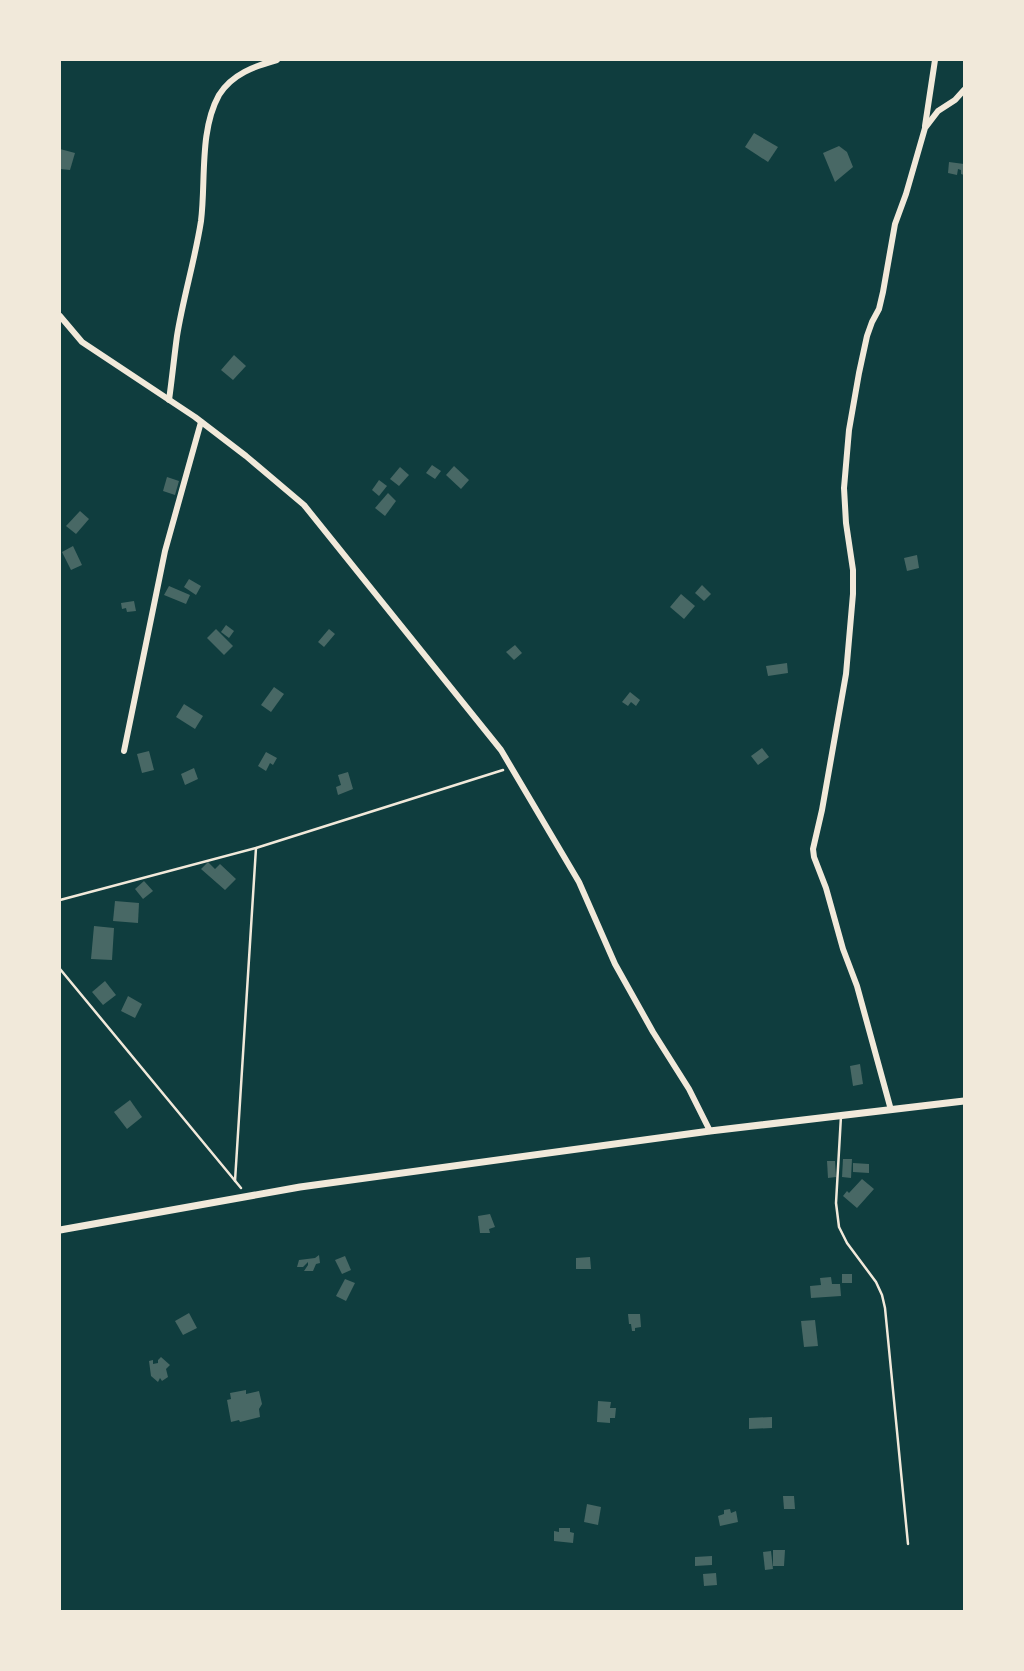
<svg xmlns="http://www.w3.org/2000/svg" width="1024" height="1671" viewBox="0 0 1024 1671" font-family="Roboto,sans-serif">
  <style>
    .building { fill: #486865 }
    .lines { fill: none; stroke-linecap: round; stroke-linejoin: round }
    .path { stroke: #f1e9da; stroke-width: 2.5 }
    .service { stroke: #f1e9da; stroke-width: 2.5 }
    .minor { stroke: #f1e9da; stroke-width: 6 }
    .tertiary { stroke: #f1e9da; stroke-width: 7 }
  </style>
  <rect width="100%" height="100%" fill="#0f3d3e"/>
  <!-- building -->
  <g class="building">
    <path d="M754,133L778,147L768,162L745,147Z"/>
    <path d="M839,146L847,152L853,167L835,182L823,153Z"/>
    <path d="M60,149L75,153L70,170L60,169Z"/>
    <path d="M949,162L964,164V175L961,174V170L958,169L957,175L948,173Z"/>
    <path d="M234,355L246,366L233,380L221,370Z"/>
    <path d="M432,465L441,471L435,479L426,473Z"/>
    <path d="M454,466L469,480L461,489L446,475Z"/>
    <path d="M400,467L409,475L399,486L390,479Z"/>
    <path d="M167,477L179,481L175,495L163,491Z"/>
    <path d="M379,480L387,486L379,496L372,490Z"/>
    <path d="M388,493L396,501L385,516L375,508Z"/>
    <path d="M80,511L89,519L76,534L66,526Z"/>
    <path d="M73,546L82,565L71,570L62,552Z"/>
    <path d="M917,555L919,568L907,571L904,558Z"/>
    <path d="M189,579L201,586L196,595L184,587Z"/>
    <path d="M702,585L711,594L704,601L695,593Z"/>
    <path d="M169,586L190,595L186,604L164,595Z"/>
    <path d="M681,594L695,606L684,619L670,607Z"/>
    <path d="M134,601L136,611L127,612L126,608L122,609L121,603Z"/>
    <path d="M226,625L234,631L229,638L221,632Z"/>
    <path d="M216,629L233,646L224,655L207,638Z"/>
    <path d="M329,629L335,634L324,647L318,642Z"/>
    <path d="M515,645L522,653L514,660L506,652Z"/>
    <path d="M787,663L788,673L768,676L766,666Z"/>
    <path d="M274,687L284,694L271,712L261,705Z"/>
    <path d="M630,692L640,700L636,706L631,702L628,706L622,702Z"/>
    <path d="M184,704L203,716L195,729L176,717Z"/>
    <path d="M762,748L769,757L758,765L751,756Z"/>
    <path d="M149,751L154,770L142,773L137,754Z"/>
    <path d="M266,752L277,758L273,765L270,763L266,771L258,766Z"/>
    <path d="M194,768L198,779L185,785L181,774Z"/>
    <path d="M348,772L353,789L338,795L336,787L341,785L338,775Z"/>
    <path d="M208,862L215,869L220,864L236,879L225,890L201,869Z"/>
    <path d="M144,881L153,891L143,899L135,889Z"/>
    <path d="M115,901L139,903L138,923L113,921Z"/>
    <path d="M94,926L114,928L112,960L91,959Z"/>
    <path d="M105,981L116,995L103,1005L92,992Z"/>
    <path d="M128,996L142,1004L135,1018L121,1011Z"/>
    <path d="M860,1064L863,1084L853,1086L850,1066Z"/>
    <path d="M130,1100L142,1117L127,1129L114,1112Z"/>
    <path d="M843,1159H852L851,1178L842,1177Z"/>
    <path d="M827,1161H835L836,1177L828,1178Z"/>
    <path d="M853,1163L869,1164V1173L853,1172Z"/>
    <path d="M862,1179L874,1189L857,1208L843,1196L847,1191L849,1193Z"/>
    <path d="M490,1214L495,1227L489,1229L490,1233H480L478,1216Z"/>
    <path d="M319,1255L320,1263L316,1264L313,1271H304L308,1265V1262L303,1267H297L299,1260L315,1258Z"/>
    <path d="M345,1256L351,1270L342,1274L335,1260Z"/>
    <path d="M590,1257L591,1269H576V1258Z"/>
    <rect x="842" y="1274" width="10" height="9"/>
    <path d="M831,1277L832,1284H840L841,1296L811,1298L810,1286L821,1285L820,1278Z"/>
    <path d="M345,1279L355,1283L346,1301L336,1296Z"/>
    <path d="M189,1313L197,1328L183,1335L175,1321Z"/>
    <path d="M628,1314H640L641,1327L635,1328V1331H632L631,1324H629Z"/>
    <path d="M815,1320L818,1346L804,1347L801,1321Z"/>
    <path d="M161,1357L170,1365L166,1369L168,1377L162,1381L160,1378L158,1382L151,1376L149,1361L153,1360V1364L158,1363V1360Z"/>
    <path d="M246,1390V1394L259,1391L262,1404L259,1409L260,1417L240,1422L239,1420L231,1422L227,1400L231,1399L230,1393Z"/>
    <path d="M598,1401L611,1402L610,1408H616L615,1418H610V1423L597,1422Z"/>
    <path d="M772,1417V1428L749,1429V1418Z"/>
    <path d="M783,1496H794L795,1509H784Z"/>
    <path d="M587,1504L601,1507L598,1525L584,1522Z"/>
    <path d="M730,1509L731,1513L736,1511L738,1522L720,1526L718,1516L724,1514V1510Z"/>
    <path d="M559,1528H570V1532L574,1533L573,1543L554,1541V1531L559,1532Z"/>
    <path d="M773,1550H785L784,1566H773Z"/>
    <path d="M771,1551L773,1569L765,1570L763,1552Z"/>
    <path d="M712,1556V1565L695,1566V1557Z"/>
    <path d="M716,1573L717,1585L704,1586L703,1574Z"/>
  </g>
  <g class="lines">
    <!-- path -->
    <g class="path">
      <path d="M60,900L256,848L503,770"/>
      <path d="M60,969L241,1188"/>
      <path d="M235,1181L256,848"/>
    </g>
    <!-- service -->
    <path class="service" d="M841,1116L836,1203L839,1227L847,1243L876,1282L882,1295L885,1308L908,1544"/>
    <!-- minor -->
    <g class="minor">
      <path d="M925,126L935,60"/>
      <path d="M60,316L82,342L195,417L246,456L304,505L501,750L579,882L615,964L653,1032L689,1089L710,1131"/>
      <path d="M169,400C172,379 174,358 177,336C183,298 195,260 201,221C206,182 199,131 219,95C232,74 255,66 277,60"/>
      <path d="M124,751L165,551L201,422"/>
      <path d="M891,1110L857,986L843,949L826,888L814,857L813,849L822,810L846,674L853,594V570L846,523L844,488L849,430L859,373L867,336L872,322L879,309L883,292L895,224L906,194L925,128L938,111L955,100L964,90"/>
    </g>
    <!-- tertiary -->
    <path class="tertiary" d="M60,1230L300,1187L710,1131L964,1101"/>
  </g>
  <!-- border -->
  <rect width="1024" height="1671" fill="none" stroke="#f1e9da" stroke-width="122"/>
</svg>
